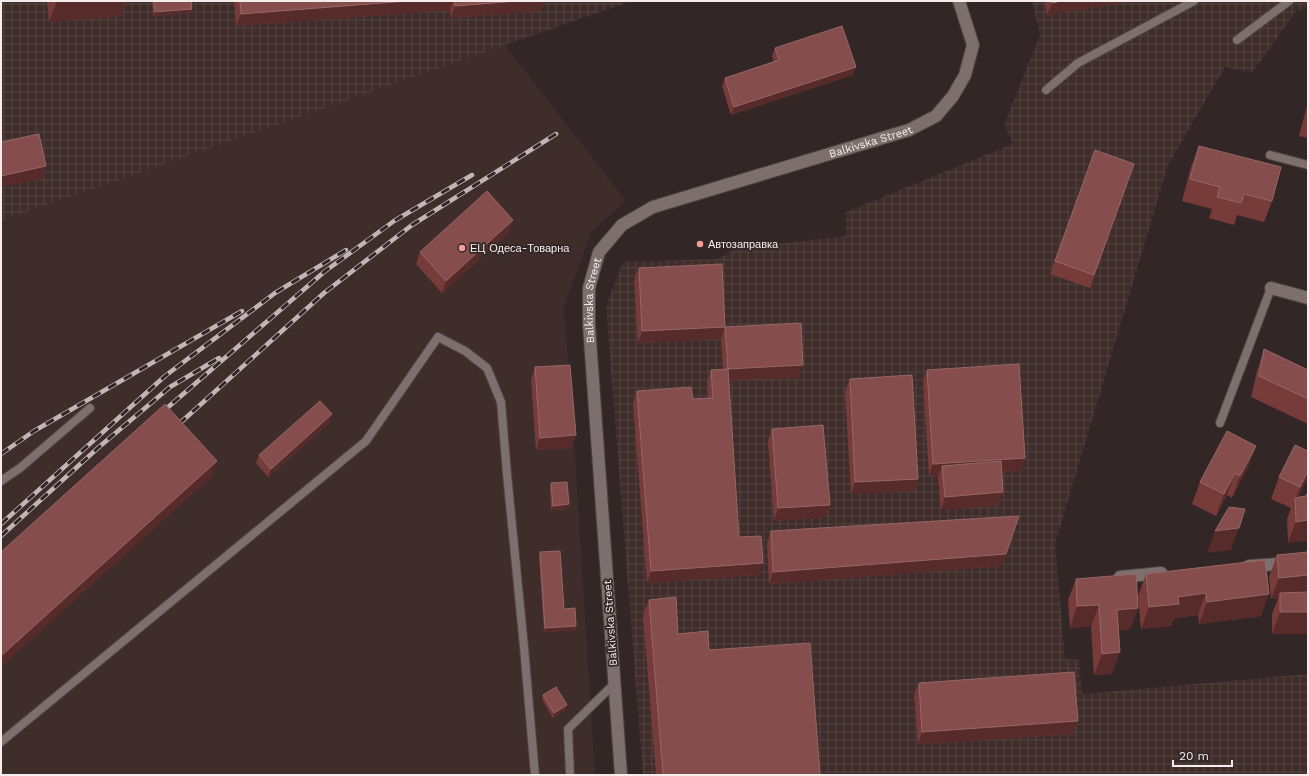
<svg xmlns="http://www.w3.org/2000/svg" width="1309" height="776" viewBox="0 0 1309 776" font-family="'Work Sans',sans-serif">
  <style>
    .built { fill: #3f2d2c }
    .industrial { fill: url(#industrial-grid) }
    .lines { fill: none; stroke-linecap: round; stroke-linejoin: round }
    .lane-casing { stroke: #4e4544; stroke-width: 10 }
    .street-casing { stroke: #4e4544; stroke-width: 14 }
    .secondary-casing { stroke: #4e4544; stroke-width: 14 }
    .lane { stroke: #7c6f6e; stroke-width: 8 }
    .street { stroke: #7c6f6e; stroke-width: 12 }
    .secondary { stroke: #7c6f6e; stroke-width: 12 }
    .rail-casing { stroke: #bfb6b5; stroke-width: 4.5 }
    .rail { stroke: #322726; stroke-width: 3; stroke-dasharray: 9; stroke-linecap: butt }
    .wall { fill: #773b3a }
    .shaded-wall { fill: #562b2a }
    .building { fill: #854e4d; stroke: #966766 }
    .poi-dot { fill: #f59c96; stroke: #322726; stroke-width: 1.5 }
    .labels { text-anchor: middle; stroke-width: 3.5; stroke-linejoin: round; paint-order: stroke }
    .street-label { font-size: 11px; fill: #f4edec; stroke: #322726 }
    .poi-label { font-size: 11px; fill: #f4edec; stroke: #322726; text-anchor: start }
  </style>
  <defs>
    <pattern id="industrial-grid" width="8" height="8" patternUnits="userSpaceOnUse"><rect width="8" height="8" fill="#3f2d2c"/><path d="M0 4h8M4 0v8" fill="none" stroke="#524240"/></pattern>
  </defs>
  <rect width="100%" height="100%" fill="#322726"/>
  <!-- built -->
  <path class="built" d="M504,44L626,201L591,232L564,307L576,472L595,775H1V221Z"/>
  <!-- industrial -->
  <g class="industrial">
    <path d="M1,1H631L1,221Z"/>
    <path d="M1032,1H1308V8L1296,11L1252,73L1225,67L1168,165L1055,544L1065,659L1079,660L1082,694L1308,674V775H643L606,306L623,262L718,259L735,249L846,236V212L1013,144L1004,125L1040,35Z"/>
  </g>
  <g class="lines">
    <!-- lane casing -->
    <g class="lane-casing">
      <g id="lane">
        <path d="M1237,40L1289,1"/>
        <path d="M1046,90L1078,63L1194,1"/>
        <path d="M1270,155L1308,165"/>
        <path d="M1220,423L1271,288"/>
        <path d="M1,481L20,468L90,408"/>
        <path d="M1,742L366,441L438,337L465,351L487,368L501,402L507,474L524,647L535,775"/>
        <path d="M570,775L568,729L615,683"/>
      </g>
    </g>
    <!-- street casing -->
    <g class="street-casing">
      <g id="street">
        <path d="M1271,288L1308,298"/>
        <path d="M1249,566L1308,562"/>
        <path d="M1120,577L1161,573"/>
      </g>
    </g>
    <!-- secondary casing -->
    <g class="secondary-casing">
      <g id="secondary">
        <path id="s1" d="M621,775L589,325V288L599,252L622,225L653,207L909,130L936,116L953,96L965,75L973,45L959,1"/>
      </g>
    </g>
    <!-- lane -->
    <use href="#lane" class="lane"/>
    <!-- street -->
    <use href="#street" class="street"/>
    <!-- secondary -->
    <use href="#secondary" class="secondary"/>
    <!-- rail casing -->
    <g class="rail-casing">
      <g id="rail">
        <path d="M159,415L324,272L394,221L472,175"/>
        <path d="M179,424L324,293L412,225L556,134"/>
        <path d="M1,454L34,431L242,311"/>
        <path d="M1,524L165,376L275,293L346,250"/>
        <path d="M1,536L99,447L170,387L219,358"/>
      </g>
    </g>
    <!-- rail -->
    <use href="#rail" class="rail"/>
  </g>
  <!-- wall -->
  <g class="wall">
    <path d="M47,1H126L121,16L49,22Z"/>
    <path d="M152,1H191L192,9L190,13L153,16Z"/>
    <path d="M234,1H544L540,11L451,18L450,10L236,26Z"/>
    <path d="M1045,1H1132L1047,15Z"/>
    <path d="M775,48L853,75L731,115L722,86L725,78L774,62L772,56Z"/>
    <path d="M1308,102V138L1299,136Z"/>
    <path d="M1199,146L1272,201L1264,222L1237,215L1234,225L1209,218L1212,209L1182,201L1191,167Z"/>
    <path d="M1095,150L1134,164L1090,288L1050,274Z"/>
    <path d="M509,232L442,293L416,264L420,252Z"/>
    <path d="M639,268L799,377L728,381L739,537L758,575L647,583L633,403L637,391L693,399L708,398L707,383L711,370H723L721,339L638,343L634,281Z"/>
    <path d="M1264,349L1308,370V424L1251,397L1257,371Z"/>
    <path d="M535,367L576,435L571,448L536,450L531,380Z"/>
    <path d="M927,370L1025,458L1021,470L1002,472L1003,492L999,505L941,510L938,478L939,476H929L923,382Z"/>
    <path d="M850,379L918,479L914,491L851,494L845,391Z"/>
    <path d="M332,414L329,423L268,477L256,463L259,455Z"/>
    <path d="M772,429L830,505L825,517L774,521L768,441Z"/>
    <path d="M1256,446L1248,467L1232,498L1227,495L1216,516L1192,504L1200,482Z"/>
    <path d="M1279,477H1308L1298,497L1306,496L1288,543L1287,519L1291,508L1271,499Z"/>
    <path d="M551,483L568,509L551,510L550,488Z"/>
    <path d="M771,531L1002,566L769,584L767,543Z"/>
    <path d="M540,552L564,609L576,626L575,630L544,632L539,557Z"/>
    <path d="M1308,552V634H1272V614L1278,599H1271L1269,577L1277,555Z"/>
    <path d="M1265,560L1261,616L1199,624L1198,615L1174,618L1171,626L1141,629L1138,596L1146,574Z"/>
    <path d="M1076,579L1138,608L1130,629L1119,630L1112,674L1094,675L1091,626L1070,628L1068,600Z"/>
    <path d="M649,600L678,634L709,650L820,775H656L643,615Z"/>
    <path d="M919,683L1078,721L1073,734L918,744L914,695Z"/>
    <path d="M543,695L566,710L553,718L542,699Z"/>
  </g>
  <!-- shaded-wall -->
  <g class="shaded-wall">
    <path d="M57,1H126L121,16L49,22Z"/>
    <path d="M408,1H453L450,10L236,26L241,14Z"/>
    <path d="M518,1H544L540,11L451,18L455,6Z"/>
    <path d="M1062,1H1132L1047,15L1052,3Z"/>
    <path d="M192,9L190,13L153,16L155,12Z"/>
    <path d="M856,67L853,75L731,115L734,107Z"/>
    <path d="M46,166L42,179L1,187V176Z"/>
    <path d="M513,220L509,232L442,293L446,281Z"/>
    <path d="M725,327L721,339L638,343L642,331Z"/>
    <path d="M803,365L799,377L723,381L728,369Z"/>
    <path d="M332,414L329,423L268,477L271,469Z"/>
    <path d="M576,435L571,448L536,450L540,438Z"/>
    <path d="M1256,446L1248,467L1232,498L1240,476Z"/>
    <path d="M1025,458L1021,470L943,476L942,466L939,476H929L933,464Z"/>
    <path d="M217,461L211,477L1,667V656Z"/>
    <path d="M1308,471V477L1295,503V500L1300,487Z"/>
    <path d="M1235,473L1227,495L1216,516L1224,494Z"/>
    <path d="M918,479L914,491L851,494L855,482Z"/>
    <path d="M1003,492L999,505L941,510L945,497Z"/>
    <path d="M569,504L568,509L551,510L553,506Z"/>
    <path d="M830,505L825,517L774,521L778,508Z"/>
    <path d="M1308,520V541L1288,543L1296,522Z"/>
    <path d="M1239,528L1231,550L1207,553L1215,531Z"/>
    <path d="M1006,554L1002,566L769,584L773,572Z"/>
    <path d="M763,563L758,575L647,583L651,571Z"/>
    <path d="M1308,575V595L1280,593L1278,599H1271L1279,578Z"/>
    <path d="M1206,593L1198,615L1174,618L1171,626L1141,629L1149,607L1178,597Z"/>
    <path d="M1269,594L1261,616L1199,624L1207,602Z"/>
    <path d="M1099,605L1091,626L1070,628L1077,606Z"/>
    <path d="M1138,608L1130,629L1109,631L1117,610Z"/>
    <path d="M1280,612H1308V634H1272Z"/>
    <path d="M576,626L575,630L544,632L545,628Z"/>
    <path d="M1120,652L1112,674L1094,675L1102,654Z"/>
    <path d="M567,705L566,710L553,718L554,713Z"/>
    <path d="M1078,721L1073,734L918,744L922,732Z"/>
  </g>
  <!-- building -->
  <g class="building">
    <path d="M154,1H191L192,9L155,12Z"/>
    <path d="M240,1H408L241,14Z"/>
    <path d="M455,1H518L455,6Z"/>
    <path d="M1052,1H1062L1052,3Z"/>
    <path d="M842,26L856,67L734,107L725,78L779,60L775,48Z"/>
    <path d="M39,134L46,166L1,176V142Z"/>
    <path d="M1199,146L1281,167L1272,201L1244,194L1241,203L1217,197L1220,187L1190,179Z"/>
    <path d="M1095,150L1134,164L1094,275L1055,261Z"/>
    <path d="M487,191L513,220L446,281L420,252Z"/>
    <path d="M722,264L725,327L642,331L639,268Z"/>
    <path d="M801,323L803,365L728,369L725,327Z"/>
    <path d="M1264,349L1308,370V399L1259,376Z"/>
    <path d="M1019,364L1025,458L933,464L927,370Z"/>
    <path d="M570,365L576,435L540,438L535,367Z"/>
    <path d="M728,369L739,537L761,536L763,563L651,571L637,391L691,387L693,399L713,398L711,370Z"/>
    <path d="M912,375L918,479L855,482L850,379Z"/>
    <path d="M320,401L332,414L271,469L259,455Z"/>
    <path d="M165,404L217,461L1,656V552Z"/>
    <path d="M823,425L830,505L778,508L772,429Z"/>
    <path d="M1227,431L1256,446L1240,476L1235,473L1224,494L1200,482Z"/>
    <path d="M1295,445L1308,451V471L1300,487L1279,477Z"/>
    <path d="M1001,461L1003,492L945,497L942,466Z"/>
    <path d="M567,482L569,504L553,506L551,483Z"/>
    <path d="M1308,492V520L1296,522L1295,498L1306,496Z"/>
    <path d="M1229,507L1245,509L1239,528L1215,531Z"/>
    <path d="M1019,516L1006,554L773,572L771,531Z"/>
    <path d="M560,551L564,609L575,608L576,626L545,628L540,552Z"/>
    <path d="M1308,552V575L1279,578L1277,555Z"/>
    <path d="M1265,560L1269,594L1207,602L1206,593L1178,597L1179,604L1149,607L1146,574Z"/>
    <path d="M1136,574L1138,608L1117,610L1120,652L1102,654L1099,605L1077,606L1076,579Z"/>
    <path d="M1308,592V612H1280V593Z"/>
    <path d="M676,597L678,634L708,631L709,650L810,643L820,775H663L649,600Z"/>
    <path d="M1074,672L1078,721L922,732L919,683Z"/>
    <path d="M556,687L567,705L554,713L543,695Z"/>
  </g>
  <!-- markers -->
  <g class="poi-dot">
    <circle cx="700" cy="244" r="4"/>
    <circle cx="462" cy="248" r="4"/>
  </g>
  <g class="labels">
    <!-- street labels -->
    <g class="street-label">
      <text dy="4" stroke="none"><textPath href="#s1" startOffset="824">Balkivska Street</textPath></text>
      <text dy="4" stroke="none"><textPath href="#s1" startOffset="476">Balkivska Street</textPath></text>
      <text transform="translate(610 623) rotate(-94)" y="4">Balkivska Street</text>
    </g>
    <!-- poi labels -->
    <g class="poi-label">
      <text x="708" y="248">Автозаправка</text>
      <text x="470" y="252">ЕЦ Одеса-Товарна</text>
    </g>
  </g>
  <!-- border -->
  <rect width="1309" height="776" fill="none" stroke="#f4edec" stroke-width="4"/>
  <!-- scale -->
  <path d="M1173 760v6h59v-6" fill="none" stroke="#f4edec" stroke-width="2"/>
  <text x="1179" y="760" font-size="12" fill="#f4edec" stroke="#322726" stroke-width="3" paint-order="stroke">20 m</text>
</svg>
